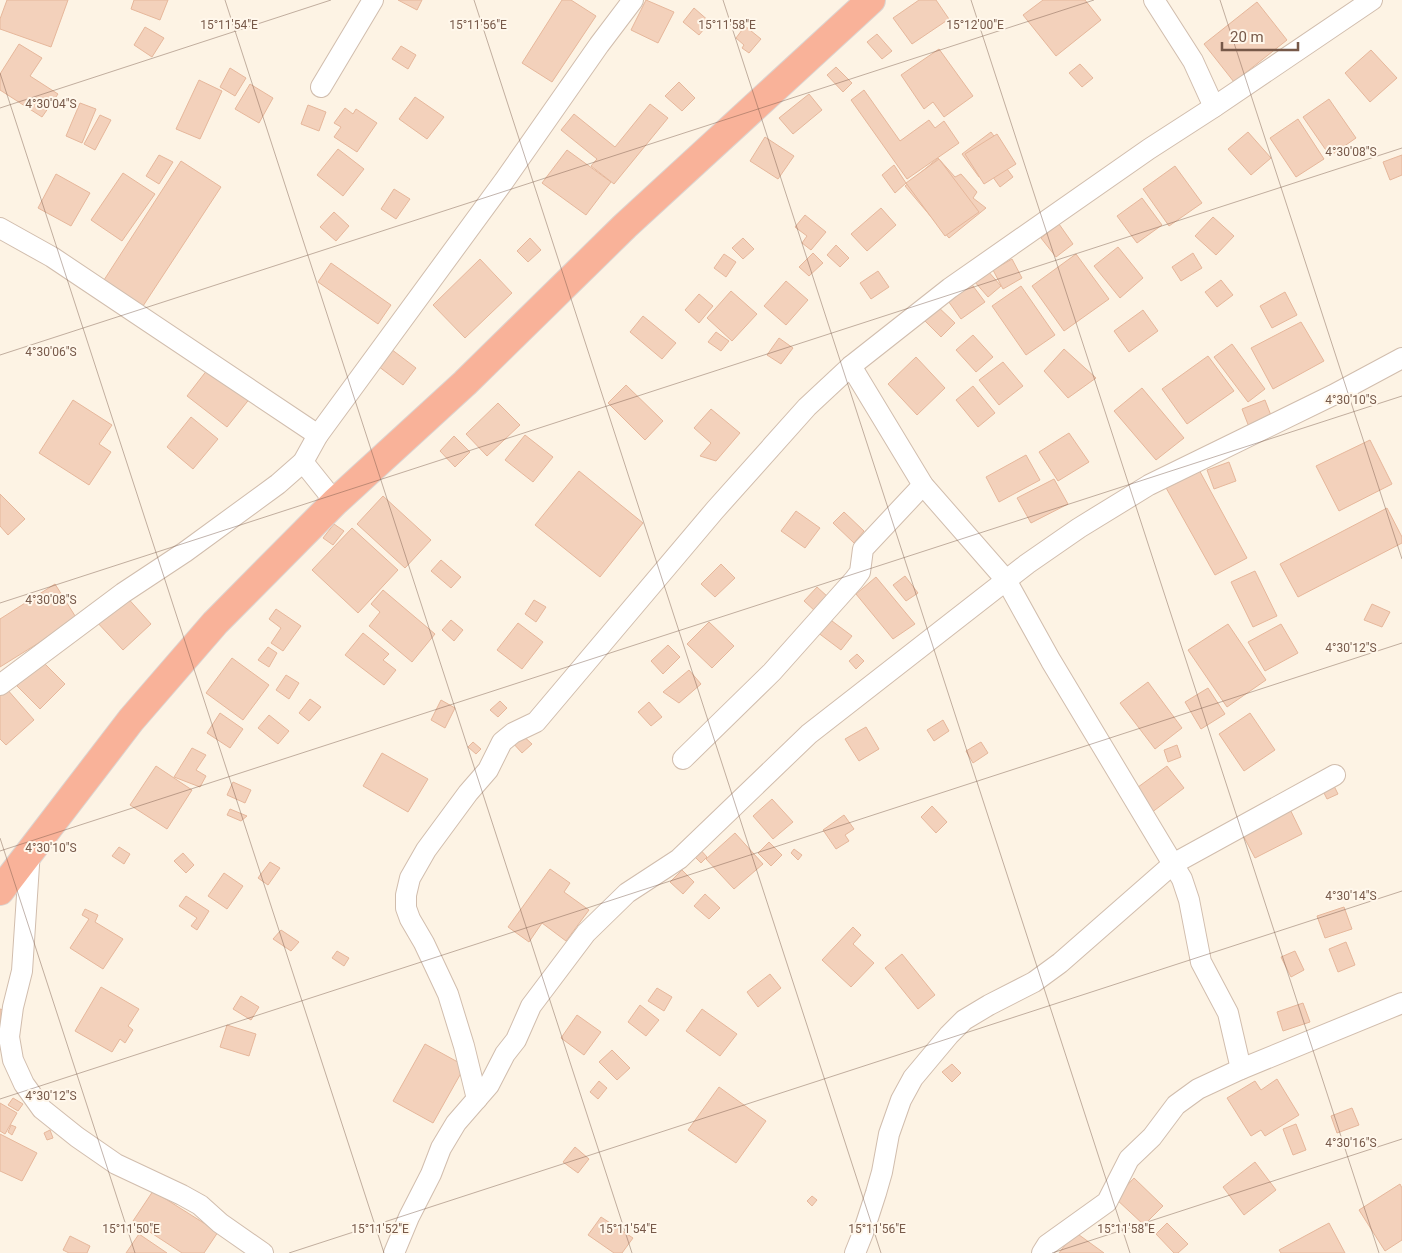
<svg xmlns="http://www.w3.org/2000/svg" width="1402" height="1253" viewBox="0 0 1402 1253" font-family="Roboto,sans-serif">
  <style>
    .building { fill: #f3d1bb; stroke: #e6b79b }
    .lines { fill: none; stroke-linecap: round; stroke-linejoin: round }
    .street-casing { stroke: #d1bdad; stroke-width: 22 }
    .highway-casing { stroke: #dcd4d0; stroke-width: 30 }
    .street { stroke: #fff; stroke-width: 20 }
    .highway { stroke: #f9b299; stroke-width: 28 }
    .ticks { fill: none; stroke: #775949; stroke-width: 1; stroke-opacity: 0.45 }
    .ticks-label { font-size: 12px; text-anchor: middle; fill: #775949; stroke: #fff7eb; stroke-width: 4; stroke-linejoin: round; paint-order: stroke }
  </style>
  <rect width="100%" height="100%" fill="#fdf3e4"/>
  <!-- building -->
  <g class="building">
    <path d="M7,0H68L51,47L0,29V19Z"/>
    <path d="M134,0H168L160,20L131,9Z"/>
    <path d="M398,0H422L417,10Z"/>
    <path d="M562,0H571L596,16L552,82L522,63Z"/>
    <path d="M646,0L674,12L658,43L631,30Z"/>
    <path d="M919,0H936L949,19L912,44L893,18Z"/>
    <path d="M1043,0H1085L1101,20L1056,56L1023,15Z"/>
    <path d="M1257,2L1287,40L1234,82L1204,44Z"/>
    <path d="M694,8L710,22L699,35L683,22Z"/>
    <path d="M745,26L761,39L749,53L742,48L744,45L736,38Z"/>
    <path d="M145,27L164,38L152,57L134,45Z"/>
    <path d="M877,34L892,51L882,59L867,42Z"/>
    <path d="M19,44L42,58L30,76L58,94L42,117L0,90V74Z"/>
    <path d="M401,46L416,55L408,69L392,59Z"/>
    <path d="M939,49L973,96L944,117L933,102L924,109L901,75Z"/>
    <path d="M1371,50L1397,78L1370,102L1345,73Z"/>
    <path d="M1080,64L1093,78L1082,87L1069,73Z"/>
    <path d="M836,67L852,83L843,92L827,75Z"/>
    <path d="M230,68L246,78L235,96L220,87Z"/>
    <path d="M199,80L222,91L200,139L176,129Z"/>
    <path d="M679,82L695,98L682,111L665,96Z"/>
    <path d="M250,84L273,98L259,123L235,109Z"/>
    <path d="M864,90L900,141L929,120L935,128L944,121L959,143L907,179L851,100Z"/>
    <path d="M809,94L822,110L793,134L779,118Z"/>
    <path d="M415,97L444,117L427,139L399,119Z"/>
    <path d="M1329,99L1356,138L1330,156L1303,117Z"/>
    <path d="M80,103L96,109L82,143L66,136Z"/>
    <path d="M650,104L668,118L614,184L591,166L597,159L561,130L574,114L615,147Z"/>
    <path d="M308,105L326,112L319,131L301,124Z"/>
    <path d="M345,108L353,114L356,109L377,123L357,152L334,137L341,127L334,123Z"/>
    <path d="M100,115L111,120L95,150L84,144Z"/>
    <path d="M1298,119L1324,159L1296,177L1270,138Z"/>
    <path d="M991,132L1009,157L1002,162L1013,177L1000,187L990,173L979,177L962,154Z"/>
    <path d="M1248,132L1271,158L1251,175L1228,149Z"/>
    <path d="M997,134L1016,164L984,184L965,154Z"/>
    <path d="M765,137L794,156L778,179L750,161Z"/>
    <path d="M338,149L364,169L343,196L317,175Z"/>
    <path d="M567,150L611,182L586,215L542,183Z"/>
    <path d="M159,155L173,162L159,184L146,176Z"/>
    <path d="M1402,155V175L1390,180L1383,162Z"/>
    <path d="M938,158L955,177L961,174L977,192L973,198L986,208L949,238L905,186Z"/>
    <path d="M939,159L979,212L945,236L906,183Z"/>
    <path d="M181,161L221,187L143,306L104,280Z"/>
    <path d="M894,165L906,183L895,193L882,175Z"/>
    <path d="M1175,166L1202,203L1169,226L1143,189Z"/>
    <path d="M123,173L155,194L122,241L91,220Z"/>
    <path d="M56,174L90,193L71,226L38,208Z"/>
    <path d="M394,189L410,199L396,219L381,209Z"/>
    <path d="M1142,198L1162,225L1137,243L1117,216Z"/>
    <path d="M881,208L896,225L867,251L851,234Z"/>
    <path d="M334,212L349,226L336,241L320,227Z"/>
    <path d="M805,215L826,232L811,250L802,243L807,236L795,227Z"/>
    <path d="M1213,217L1234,236L1216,255L1195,236Z"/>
    <path d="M1059,224L1073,244L1056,257L1041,238Z"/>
    <path d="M530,238L541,250L528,262L517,251Z"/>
    <path d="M743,238L754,249L743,259L732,248Z"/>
    <path d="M836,245L849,258L840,267L827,255Z"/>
    <path d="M1118,247L1143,278L1120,298L1094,266Z"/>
    <path d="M813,253L823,263L809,276L799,267Z"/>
    <path d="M1193,253L1202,268L1181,281L1172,267Z"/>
    <path d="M724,254L736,262L726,277L714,268Z"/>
    <path d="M1076,254L1109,299L1064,331L1032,286Z"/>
    <path d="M480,259L512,293L465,338L433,305Z"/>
    <path d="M1012,259L1022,278L1003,289L993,270Z"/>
    <path d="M331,263L391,305L378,324L318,282Z"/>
    <path d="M987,270L1001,286L988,297L974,281Z"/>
    <path d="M878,271L889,287L871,299L860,283Z"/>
    <path d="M1221,280L1233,295L1217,307L1205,292Z"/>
    <path d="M786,281L808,300L786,325L764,306Z"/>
    <path d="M970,282L985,302L961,319L946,298Z"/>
    <path d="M1021,286L1055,335L1026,355L992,306Z"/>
    <path d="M731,291L757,314L732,341L707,318Z"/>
    <path d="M1285,292L1297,315L1272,328L1260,306Z"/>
    <path d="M699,294L713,306L699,323L685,310Z"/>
    <path d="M935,304L955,323L941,337L921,317Z"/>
    <path d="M1143,310L1158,331L1129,352L1114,331Z"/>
    <path d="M643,316L676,343L662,359L630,332Z"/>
    <path d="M1301,322L1324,361L1273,389L1251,348Z"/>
    <path d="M716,332L729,341L721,351L708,342Z"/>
    <path d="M973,335L993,357L976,372L956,350Z"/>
    <path d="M779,338L793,348L781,364L767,355Z"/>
    <path d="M1232,344L1265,389L1248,402L1214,357Z"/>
    <path d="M391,349L416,368L403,385L378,366Z"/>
    <path d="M1064,349L1096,378L1068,398L1044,371Z"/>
    <path d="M1208,356L1234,391L1187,424L1162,389Z"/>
    <path d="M916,357L945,388L917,415L888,384Z"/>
    <path d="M1003,362L1023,386L999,405L979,380Z"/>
    <path d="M211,365L251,397L227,427L187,396Z"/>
    <path d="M626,385L663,421L645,440L608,403Z"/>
    <path d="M973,386L995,413L978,427L956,400Z"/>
    <path d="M1142,388L1184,438L1156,460L1114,411Z"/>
    <path d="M73,400L112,425L99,444L111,452L89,485L39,453Z"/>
    <path d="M1265,400L1272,418L1249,427L1242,409Z"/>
    <path d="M498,403L520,425L487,456L466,434Z"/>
    <path d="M711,409L740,433L716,461L700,456L711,443L694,428Z"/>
    <path d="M191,417L218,439L193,469L167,447Z"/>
    <path d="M1069,433L1089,462L1058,481L1039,452Z"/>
    <path d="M525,435L553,457L533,482L505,460Z"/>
    <path d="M454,436L470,452L455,467L440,451Z"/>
    <path d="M1370,440L1392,484L1339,511L1316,466Z"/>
    <path d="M1026,455L1040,480L999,502L986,477Z"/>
    <path d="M1229,462L1236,481L1214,489L1207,470Z"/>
    <path d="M1198,468L1247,558L1215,575L1165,486Z"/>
    <path d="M579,471L643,523L600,577L535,525Z"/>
    <path d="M1054,479L1068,504L1031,523L1017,498Z"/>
    <path d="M0,494L25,519L8,535L0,526Z"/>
    <path d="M383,496L431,540L405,568L357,524Z"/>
    <path d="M1387,508L1402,537V543L1298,597L1280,564Z"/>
    <path d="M796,511L820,528L805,548L781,531Z"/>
    <path d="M844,512L864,531L854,543L833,523Z"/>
    <path d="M334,524L344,531L333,545L323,538Z"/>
    <path d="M352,528L398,570L358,613L312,570Z"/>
    <path d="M441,560L461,577L451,588L431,571Z"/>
    <path d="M721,564L735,578L715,597L701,584Z"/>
    <path d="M1255,571L1277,616L1253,627L1231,582Z"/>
    <path d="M905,576L918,593L906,601L893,585Z"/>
    <path d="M876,577L915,624L893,639L856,594Z"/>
    <path d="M55,584L77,619L0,667V619Z"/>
    <path d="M817,587L828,597L815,611L804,601Z"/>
    <path d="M383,590L435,634L412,662L369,626L380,612L371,604Z"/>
    <path d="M124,594L151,624L123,650L95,620Z"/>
    <path d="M534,600L546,607L536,622L525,614Z"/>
    <path d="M1372,604L1390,612L1382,627L1364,620Z"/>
    <path d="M276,609L301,626L283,651L271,643L281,628L269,619Z"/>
    <path d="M828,618L852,636L841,650L817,632Z"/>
    <path d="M451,620L463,630L454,641L442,630Z"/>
    <path d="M709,622L734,646L712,668L687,644Z"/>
    <path d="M518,623L543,642L522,669L497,650Z"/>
    <path d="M1228,624L1266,680L1227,707L1188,650Z"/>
    <path d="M1281,624L1298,653L1265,671L1248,642Z"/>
    <path d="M363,633L389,654L383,660L396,670L384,685L345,655Z"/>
    <path d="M668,645L680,657L663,674L651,661Z"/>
    <path d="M268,647L277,653L269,667L258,660Z"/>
    <path d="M857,654L864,661L856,669L849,661Z"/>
    <path d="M232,658L269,685L243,720L206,693Z"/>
    <path d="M42,661L65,684L40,709L17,686Z"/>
    <path d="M689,670L701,684L679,703L663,692Z"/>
    <path d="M286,675L299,683L289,699L276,690Z"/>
    <path d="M1148,682L1182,728L1155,749L1120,703Z"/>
    <path d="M6,688L34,720L6,745L0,739V693Z"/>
    <path d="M1208,688L1225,714L1201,729L1185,702Z"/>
    <path d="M310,699L321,707L309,721L299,713Z"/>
    <path d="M441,700L455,708L445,728L431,720Z"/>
    <path d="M500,701L507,708L498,717L490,710Z"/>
    <path d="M649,702L662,717L651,726L638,712Z"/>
    <path d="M220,713L243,729L230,748L207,733Z"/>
    <path d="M1250,713L1275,750L1244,771L1219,734Z"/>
    <path d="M269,715L289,731L278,744L258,728Z"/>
    <path d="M943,720L949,731L934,741L927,730Z"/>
    <path d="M866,727L879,749L859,761L845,739Z"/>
    <path d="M520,733L532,744L522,753L512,742Z"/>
    <path d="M473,742L481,749L476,754L468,747Z"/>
    <path d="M981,742L988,753L973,763L966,751Z"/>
    <path d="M1177,745L1181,757L1168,762L1164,750Z"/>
    <path d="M192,748L206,755L196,770L206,776L200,787L174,777Z"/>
    <path d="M382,753L428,779L408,812L363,786Z"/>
    <path d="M156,766L192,790L167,829L130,805Z"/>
    <path d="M1167,766L1184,788L1151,813L1134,790Z"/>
    <path d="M233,782L251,790L245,803L227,795Z"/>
    <path d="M1334,786L1338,794L1327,799L1323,791Z"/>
    <path d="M1284,797L1302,834L1255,858L1236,822Z"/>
    <path d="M772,799L793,822L773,839L753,816Z"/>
    <path d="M932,806L947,822L936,833L921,817Z"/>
    <path d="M230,809L247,816L241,821L227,815Z"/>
    <path d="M844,815L854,829L845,835L849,841L836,849L823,830Z"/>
    <path d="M735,833L763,864L734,889L706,859Z"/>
    <path d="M769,842L782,855L771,866L758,853Z"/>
    <path d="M119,847L130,854L124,864L112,856Z"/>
    <path d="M698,847L707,857L701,863L691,853Z"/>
    <path d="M794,849L802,855L798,860L791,853Z"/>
    <path d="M183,853L194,865L186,873L174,861Z"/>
    <path d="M270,862L280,868L268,885L258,878Z"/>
    <path d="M550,869L570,883L564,892L589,910L566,941L542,923L529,942L508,927Z"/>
    <path d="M682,870L694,882L683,894L670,882Z"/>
    <path d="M224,873L243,886L227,909L208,896Z"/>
    <path d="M705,894L720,908L709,919L694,906Z"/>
    <path d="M186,896L209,911L197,930L191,926L197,918L179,906Z"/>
    <path d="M1344,907L1352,929L1325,938L1317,916Z"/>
    <path d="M85,909L98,915L95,922L123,939L103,969L70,948L89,919L82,915Z"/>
    <path d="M853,927L861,935L853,944L874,963L851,987L822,960Z"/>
    <path d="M281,930L299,942L291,951L273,939Z"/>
    <path d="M1346,942L1355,965L1338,972L1329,949Z"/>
    <path d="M337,951L349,958L344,966L332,958Z"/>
    <path d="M1295,951L1304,970L1291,977L1281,957Z"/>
    <path d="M902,954L935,995L918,1009L885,968Z"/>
    <path d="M770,974L781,988L758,1007L747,992Z"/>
    <path d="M101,987L139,1009L128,1026L133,1030L125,1043L120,1039L112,1052L75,1031Z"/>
    <path d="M657,988L672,997L664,1011L648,1001Z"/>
    <path d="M241,996L259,1007L251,1020L233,1009Z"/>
    <path d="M1303,1003L1310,1022L1283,1031L1277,1012Z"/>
    <path d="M640,1005L659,1020L646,1036L628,1022Z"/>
    <path d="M0,1009L11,1012L7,1030L0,1028Z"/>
    <path d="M702,1009L737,1034L720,1056L686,1031Z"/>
    <path d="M577,1015L601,1032L584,1055L561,1038Z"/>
    <path d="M227,1025L256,1034L249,1056L220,1047Z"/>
    <path d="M425,1044L465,1066L433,1123L393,1101Z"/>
    <path d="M612,1050L630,1068L617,1080L599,1062Z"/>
    <path d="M952,1064L961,1073L952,1082L942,1072Z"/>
    <path d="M1277,1079L1299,1115L1265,1136L1261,1130L1251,1136L1227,1098L1255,1081L1261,1090Z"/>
    <path d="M599,1081L607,1088L598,1099L590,1092Z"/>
    <path d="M719,1087L766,1121L736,1163L688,1130Z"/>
    <path d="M13,1098L23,1104L18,1111L8,1105Z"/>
    <path d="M0,1103L17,1113L5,1134L0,1131Z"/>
    <path d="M1352,1108L1359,1125L1337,1133L1331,1116Z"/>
    <path d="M1296,1124L1306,1150L1293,1155L1283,1129Z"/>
    <path d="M11,1125L16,1127L12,1135L8,1132Z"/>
    <path d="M50,1130L53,1138L47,1140L44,1133Z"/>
    <path d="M0,1134L37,1153L22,1181L0,1171Z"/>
    <path d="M575,1147L589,1159L578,1173L563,1162Z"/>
    <path d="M1255,1162L1276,1190L1244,1215L1223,1187Z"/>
    <path d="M1134,1178L1163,1206L1144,1225L1115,1198Z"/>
    <path d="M1400,1184L1402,1188V1240L1385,1251L1359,1210Z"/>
    <path d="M153,1191L218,1232L204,1253H182L133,1221Z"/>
    <path d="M812,1196L817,1200L812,1206L807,1201Z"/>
    <path d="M601,1217L633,1238L622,1253H614L588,1235Z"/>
    <path d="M1167,1223L1188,1244L1178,1253H1174L1156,1234Z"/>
    <path d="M1329,1223L1345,1253H1281L1279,1250Z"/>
    <path d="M1075,1232L1104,1253H1059Z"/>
    <path d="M139,1234L167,1253H126Z"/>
    <path d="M70,1236L90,1246L87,1253H69L63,1250Z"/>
  </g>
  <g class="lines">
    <!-- street casing -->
    <g class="street-casing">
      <g id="street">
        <path d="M1154,0L1193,61L1214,107"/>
        <path d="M321,87L373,0"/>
        <path d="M0,228L52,257L318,435"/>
        <path d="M851,366L923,485L1006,580L1051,661L1182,879L1189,900L1201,962L1228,1013L1241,1069"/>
        <path d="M303,462L335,502"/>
        <path d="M0,685L123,593L185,552L278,484L303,462L318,435L504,181L599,45L633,0"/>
        <path d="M683,759L772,672L854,580L860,572L863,549L923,485"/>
        <path d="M30,850L22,971L13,1007L9,1037L13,1060L24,1084L42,1109L77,1137L116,1164L182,1195L200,1205L220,1223L263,1253"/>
        <path d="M477,1099L464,1046L448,994L424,943L410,919L406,908V895L410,878L426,850L468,793L488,770L502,742L513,733L536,722L715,510L807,407L851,366L950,288L1149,149L1214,107L1372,0"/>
        <path d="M394,1253L409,1217L431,1174L441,1148L456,1123L489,1085L505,1054L516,1040L531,1006L586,933L627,893L679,859L809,734L1027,564L1079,528L1149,485L1333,395L1402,358"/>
        <path d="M855,1253L863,1233L876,1193L882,1172L889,1134L901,1100L913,1078L949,1035L964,1020L989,1005L1034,982L1060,963L1173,864L1335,775"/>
        <path d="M1042,1253L1047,1245L1107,1202L1129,1159L1152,1137L1176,1105L1198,1089L1241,1069L1402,1003"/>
      </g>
    </g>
    <!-- highway casing -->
    <g class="highway-casing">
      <path id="highway" d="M0,891L131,720L215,623L335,502L465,383L625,226L871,0"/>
    </g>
    <!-- street -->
    <use href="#street" class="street"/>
    <!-- highway -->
    <use href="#highway" class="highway"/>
  </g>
  <!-- ticks -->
  <path class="ticks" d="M225,0L632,1253M474,0L881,1253M723,0L1130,1253M971,0L1379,1253M1220,0L1402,559M0,73L384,1253M0,108L331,0M0,355L1094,0M0,603L1402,148M0,838L135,1253M0,851L1402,396M0,1099L1402,643M289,1253L1402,891M1052,1253L1402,1139"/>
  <g class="ticks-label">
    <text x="229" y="29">15°11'54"E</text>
    <text x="478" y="29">15°11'56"E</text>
    <text x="727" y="29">15°11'58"E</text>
    <text x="975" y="29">15°12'00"E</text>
    <text x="51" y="108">4°30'04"S</text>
    <text x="1351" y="156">4°30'08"S</text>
    <text x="51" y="356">4°30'06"S</text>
    <text x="1351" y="404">4°30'10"S</text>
    <text x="51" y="604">4°30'08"S</text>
    <text x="1351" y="652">4°30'12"S</text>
    <text x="51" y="852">4°30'10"S</text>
    <text x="1351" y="900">4°30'14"S</text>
    <text x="51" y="1100">4°30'12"S</text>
    <text x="1351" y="1147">4°30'16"S</text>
    <text x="131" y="1233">15°11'50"E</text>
    <text x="380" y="1233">15°11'52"E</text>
    <text x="628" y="1233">15°11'54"E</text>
    <text x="877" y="1233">15°11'56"E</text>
    <text x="1126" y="1233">15°11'58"E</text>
  </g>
  <!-- scale -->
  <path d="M1222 42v8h76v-8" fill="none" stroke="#775949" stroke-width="2.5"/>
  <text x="1230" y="42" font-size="15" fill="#775949" stroke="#fff7eb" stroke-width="4" paint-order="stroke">20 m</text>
</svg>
